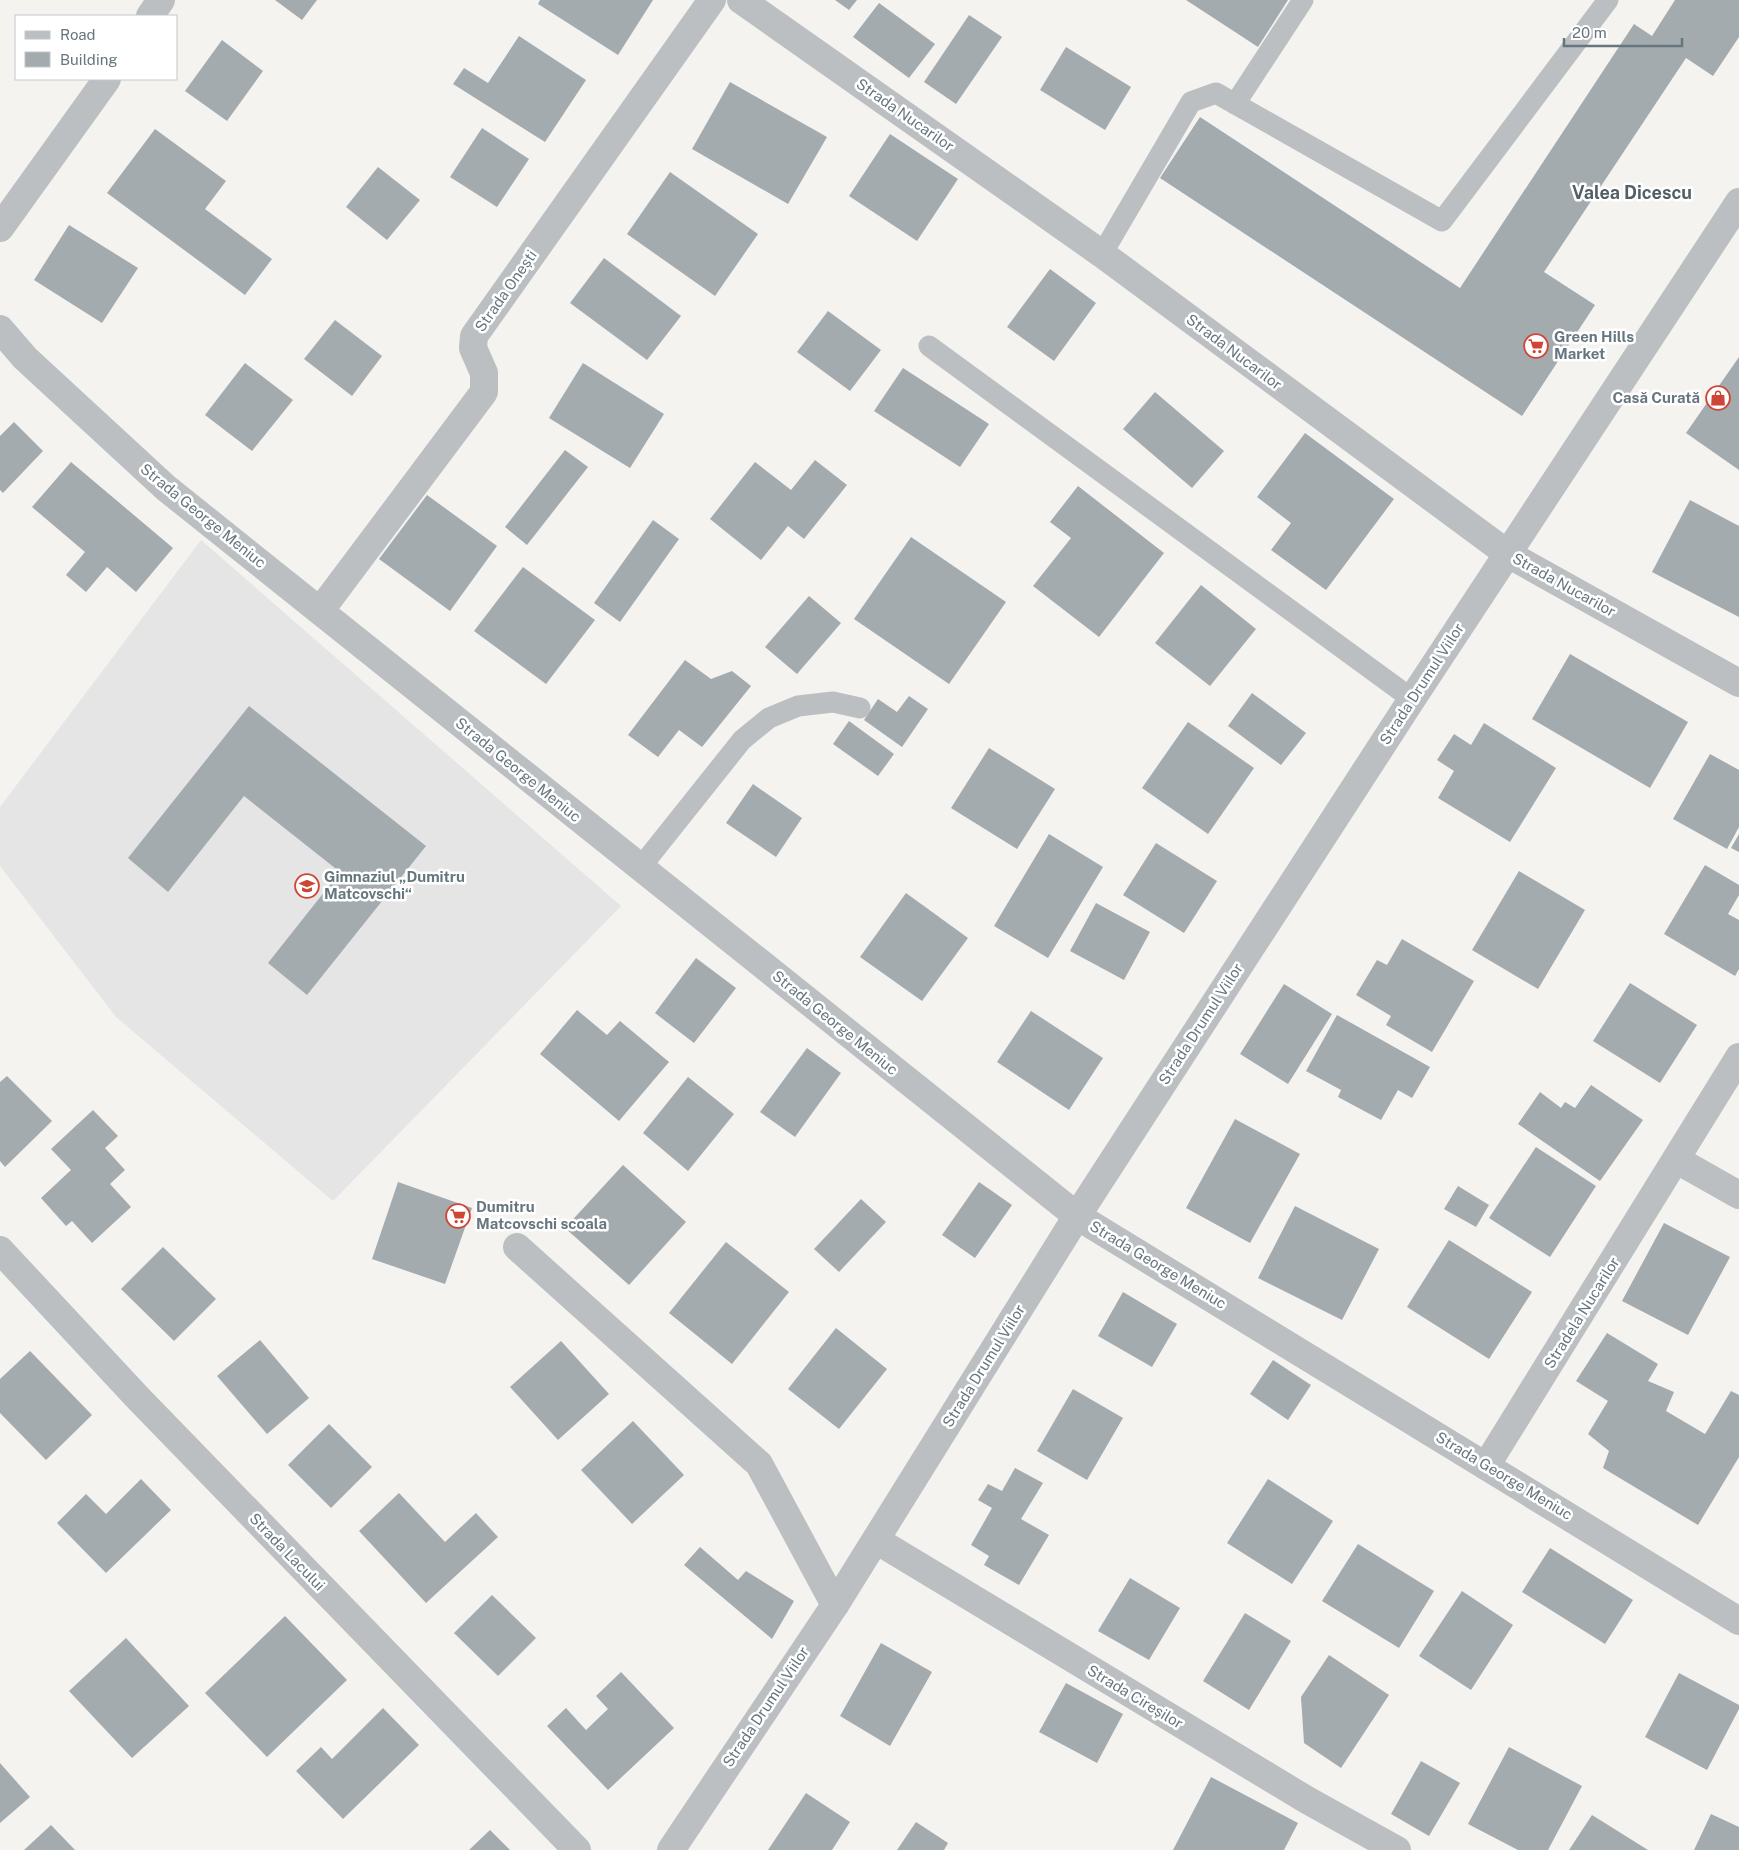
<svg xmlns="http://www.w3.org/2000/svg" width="1739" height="1850" viewBox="0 0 1739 1850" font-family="'Public Sans',sans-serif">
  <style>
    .built { fill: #e4e5e4 }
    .building { fill: #a3abaf }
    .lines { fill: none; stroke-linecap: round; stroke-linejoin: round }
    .service { stroke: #bbbfc2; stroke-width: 21 }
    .minor { stroke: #bbbfc2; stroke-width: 28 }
    .labels { text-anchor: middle; stroke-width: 5; stroke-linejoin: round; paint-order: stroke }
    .street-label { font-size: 15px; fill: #66767e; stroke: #fff }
    .poi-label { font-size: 15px; font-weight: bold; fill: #66767e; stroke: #fff; text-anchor: start }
    .quarter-label { font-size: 18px; font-weight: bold; fill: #535f64; stroke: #fff }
  </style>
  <rect width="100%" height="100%" fill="#f4f3f0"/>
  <!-- built -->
  <path class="built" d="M201,540L621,906L333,1201L116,1017L0,866V807Z"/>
  <!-- building -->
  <g class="building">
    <path d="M275,0H317L302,20Z"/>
    <path d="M540,0H653L618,55L538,4Z"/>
    <path d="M835,0H857L849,10Z"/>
    <path d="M1186,0H1288L1258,47Z"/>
    <path d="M1675,0H1739V37L1713,76L1686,58L1544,272L1595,305L1522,416L1160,178L1200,117L1460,288L1634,24L1652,36Z"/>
    <path d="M879,3L935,44L909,78L853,37Z"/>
    <path d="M969,15L1002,37L956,104L924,82Z"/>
    <path d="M519,36L586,80L545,142L453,84L464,68L488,83Z"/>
    <path d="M222,40L263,71L227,121L185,91Z"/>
    <path d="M1066,47L1131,87L1105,130L1040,90Z"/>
    <path d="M730,82L827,137L788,204L692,149Z"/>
    <path d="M482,128L529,159L497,207L450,177Z"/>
    <path d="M155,129L226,181L205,209L272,259L245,295L107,193Z"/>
    <path d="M890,134L958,179L917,241L849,196Z"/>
    <path d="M378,167L420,200L387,240L346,207Z"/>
    <path d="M670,172L758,234L715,296L627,234Z"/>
    <path d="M69,225L138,268L102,323L34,280Z"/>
    <path d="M604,258L681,316L647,360L570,303Z"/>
    <path d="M1050,269L1096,303L1054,361L1007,327Z"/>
    <path d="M828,311L881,350L850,391L797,352Z"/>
    <path d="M335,320L382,356L352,396L304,359Z"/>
    <path d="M1739,357V470L1686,433Z"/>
    <path d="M245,363L293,400L252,451L205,415Z"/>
    <path d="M583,363L664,414L630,468L549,418Z"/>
    <path d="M903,368L989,424L960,467L874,411Z"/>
    <path d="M1155,392L1224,451L1192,488L1123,429Z"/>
    <path d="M14,422L43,451L3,493L0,490V436Z"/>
    <path d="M1305,433L1394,499L1326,590L1271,550L1291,523L1257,497Z"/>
    <path d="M565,450L588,467L527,545L505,527Z"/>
    <path d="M815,460L847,485L804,539L788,526L761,560L710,519L755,462L791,490Z"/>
    <path d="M71,462L173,548L136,592L107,567L86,592L66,575L85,552L32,507Z"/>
    <path d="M1078,486L1164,553L1099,637L1033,586L1071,538L1050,522Z"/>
    <path d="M427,495L497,546L450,611L379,559Z"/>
    <path d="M1690,500L1739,526V617L1652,572Z"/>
    <path d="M653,520L679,539L620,622L594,603Z"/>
    <path d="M911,537L1006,602L949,684L854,619Z"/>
    <path d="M523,567L595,620L546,684L474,631Z"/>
    <path d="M1201,585L1256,629L1210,686L1155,643Z"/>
    <path d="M809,596L841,623L797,674L765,647Z"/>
    <path d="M1570,654L1688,722L1650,788L1532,719Z"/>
    <path d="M685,660L711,679L732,671L751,686L702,747L679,730L658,757L628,735Z"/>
    <path d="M1252,693L1306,733L1281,765L1228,726Z"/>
    <path d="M909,696L928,709L902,747L864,720L878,699L897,712Z"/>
    <path d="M249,706L426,846L307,995L268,963L340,872L244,796L168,892L128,858Z"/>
    <path d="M849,721L894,754L878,776L833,744Z"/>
    <path d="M1188,722L1254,768L1208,834L1142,788Z"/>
    <path d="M1484,723L1556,768L1510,842L1438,798L1454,771L1437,760L1454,734L1471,745Z"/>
    <path d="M989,748L1055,789L1017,849L951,808Z"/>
    <path d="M1710,754L1739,770V827L1727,849L1673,819Z"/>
    <path d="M753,784L802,818L776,857L726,823Z"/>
    <path d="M1049,834L1103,867L1048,958L994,926Z"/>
    <path d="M1739,834V852L1731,848Z"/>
    <path d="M1156,843L1217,881L1184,933L1123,895Z"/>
    <path d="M1705,865L1739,885V895L1728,914L1739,920V969L1735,976L1664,934Z"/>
    <path d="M1519,871L1585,910L1538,989L1472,950Z"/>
    <path d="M906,893L968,938L922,1001L860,957Z"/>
    <path d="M1096,903L1150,932L1124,980L1070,951Z"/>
    <path d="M1402,939L1474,981L1432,1052L1386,1025L1391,1016L1356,995L1377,960L1387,965Z"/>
    <path d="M696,958L736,988L694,1043L655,1013Z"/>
    <path d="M1630,983L1697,1025L1660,1083L1593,1041Z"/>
    <path d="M1284,984L1332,1014L1288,1084L1240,1054Z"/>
    <path d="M577,1010L607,1035L620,1021L669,1062L619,1121L540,1054Z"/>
    <path d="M1031,1011L1103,1058L1069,1110L997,1062Z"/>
    <path d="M1337,1015L1430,1067L1412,1098L1398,1090L1381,1120L1338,1097L1341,1090L1306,1071Z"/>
    <path d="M807,1048L841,1073L795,1137L760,1112Z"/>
    <path d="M7,1076L52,1121L5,1167L0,1161V1082Z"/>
    <path d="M688,1077L734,1114L688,1171L643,1133Z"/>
    <path d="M1591,1085L1643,1120L1600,1181L1518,1124L1540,1092L1561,1108L1565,1102L1575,1108Z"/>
    <path d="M93,1110L118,1136L105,1148L125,1170L110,1184L131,1207L92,1243L72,1221L66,1226L41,1198L71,1170L51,1149Z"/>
    <path d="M1235,1119L1300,1154L1250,1243L1186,1208Z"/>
    <path d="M1536,1147L1596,1186L1550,1257L1489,1218Z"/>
    <path d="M623,1165L686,1222L629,1285L565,1228Z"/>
    <path d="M398,1182L472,1208L445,1284L372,1259Z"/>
    <path d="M979,1182L1012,1205L975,1258L942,1235Z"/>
    <path d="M1458,1186L1489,1205L1476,1227L1444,1209Z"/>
    <path d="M861,1199L886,1222L839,1272L814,1249Z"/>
    <path d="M1295,1206L1379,1249L1342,1320L1258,1278Z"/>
    <path d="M1664,1223L1730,1257L1688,1335L1622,1301Z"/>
    <path d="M1449,1240L1532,1292L1489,1359L1407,1307Z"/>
    <path d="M726,1242L789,1292L732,1364L669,1313Z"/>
    <path d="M163,1247L216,1299L174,1341L121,1289Z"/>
    <path d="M1123,1292L1177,1324L1152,1367L1098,1336Z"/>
    <path d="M836,1328L887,1369L839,1429L788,1389Z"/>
    <path d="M1607,1333L1658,1364L1648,1381L1674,1392L1666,1411L1705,1434L1731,1391L1739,1395V1457L1698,1525L1603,1468L1609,1451L1588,1434L1608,1401L1576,1381Z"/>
    <path d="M260,1340L309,1398L267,1434L217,1376Z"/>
    <path d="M561,1341L609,1394L558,1440L510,1387Z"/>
    <path d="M30,1351L92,1415L46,1460L0,1413V1379Z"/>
    <path d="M1273,1360L1311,1385L1288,1420L1250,1394Z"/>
    <path d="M1073,1389L1123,1418L1087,1480L1037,1451Z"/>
    <path d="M633,1421L684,1475L632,1524L581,1470Z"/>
    <path d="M329,1424L372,1467L331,1508L288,1465Z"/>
    <path d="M1015,1468L1043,1483L1021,1519L1049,1535L1019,1585L984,1565L989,1556L971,1545L992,1508L978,1500L988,1484L1002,1491Z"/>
    <path d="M141,1479L171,1510L106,1573L57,1523L86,1494L106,1514Z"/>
    <path d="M1268,1479L1333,1521L1292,1584L1227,1543Z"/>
    <path d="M399,1493L445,1542L476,1513L498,1537L426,1603L359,1531Z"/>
    <path d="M1358,1544L1434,1591L1399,1648L1322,1601Z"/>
    <path d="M700,1547L738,1580L746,1571L794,1601L772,1639L684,1565Z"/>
    <path d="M1550,1548L1633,1600L1605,1644L1522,1592Z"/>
    <path d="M1130,1578L1180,1608L1149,1660L1098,1631Z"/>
    <path d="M1462,1591L1513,1625L1471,1690L1419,1656Z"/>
    <path d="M492,1595L536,1638L498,1676L454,1633Z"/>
    <path d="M1245,1613L1291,1641L1249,1710L1203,1681Z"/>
    <path d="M285,1616L347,1680L267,1757L205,1693Z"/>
    <path d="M126,1638L189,1706L132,1758L69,1691Z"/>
    <path d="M881,1643L932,1672L890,1746L840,1716Z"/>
    <path d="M1329,1655L1389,1695L1341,1768L1304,1743L1301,1697Z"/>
    <path d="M621,1672L674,1728L608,1790L547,1726L566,1708L586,1730L608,1709L596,1696Z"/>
    <path d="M1679,1673L1739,1705V1709L1707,1770L1645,1737Z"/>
    <path d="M1066,1683L1123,1714L1097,1763L1039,1732Z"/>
    <path d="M383,1708L419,1745L343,1819L296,1771L321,1747L332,1759Z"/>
    <path d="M1509,1747L1582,1786L1548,1850H1518L1468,1824Z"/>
    <path d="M1421,1761L1460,1783L1429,1836L1391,1814Z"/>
    <path d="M0,1763L30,1797L0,1823Z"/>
    <path d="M1211,1777L1298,1823L1284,1850H1173Z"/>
    <path d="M806,1793L850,1822L832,1850H768Z"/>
    <path d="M1711,1814L1739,1827V1850H1694Z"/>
    <path d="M1592,1815L1648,1850H1569Z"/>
    <path d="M916,1822L948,1843L944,1850H897Z"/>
    <path d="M51,1825L75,1850H24Z"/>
    <path d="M490,1830L510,1850H469Z"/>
  </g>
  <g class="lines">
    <!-- service -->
    <g class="service">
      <path d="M1235,104L1303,0"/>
      <path d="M1102,254L1191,102L1216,93L1442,221L1608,0"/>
      <path d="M929,346L1412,699"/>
      <path d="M640,868L742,740L769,718L798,706L833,702L860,708"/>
    </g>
    <!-- minor -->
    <g class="minor">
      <path d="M741,0L1102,254L1508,554L1739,683"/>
      <path d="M150,16L161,0"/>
      <path d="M0,228L107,79"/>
      <path d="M0,329L25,358L166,488L1077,1216L1739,1621"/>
      <path d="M320,611L484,392V373L473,348L474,336L712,0"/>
      <path d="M1677,1160L1739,1195"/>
      <path d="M517,1247L759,1464L835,1605"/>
      <path d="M0,1250L138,1398L577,1850"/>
      <path d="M1486,1466L1739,1057"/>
      <path d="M876,1540L1307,1800L1397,1850"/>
      <path d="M671,1850L835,1605L1077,1216L1412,699L1739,202"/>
    </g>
  </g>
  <!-- icons -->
  <defs>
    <g id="supermarket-ring" transform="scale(1.25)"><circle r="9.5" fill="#fff" stroke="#ce4636" stroke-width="1.5"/><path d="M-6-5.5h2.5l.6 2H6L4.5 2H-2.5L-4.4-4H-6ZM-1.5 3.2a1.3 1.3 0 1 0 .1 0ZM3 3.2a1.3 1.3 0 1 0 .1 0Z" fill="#ce4636"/></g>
    <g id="shop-ring" transform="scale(1.25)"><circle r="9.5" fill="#fff" stroke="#ce4636" stroke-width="1.5"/><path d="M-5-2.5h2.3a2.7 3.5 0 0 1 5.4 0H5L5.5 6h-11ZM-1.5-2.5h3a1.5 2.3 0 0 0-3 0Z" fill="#ce4636"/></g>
    <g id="school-ring" transform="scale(1.25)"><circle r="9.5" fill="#fff" stroke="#ce4636" stroke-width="1.5"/><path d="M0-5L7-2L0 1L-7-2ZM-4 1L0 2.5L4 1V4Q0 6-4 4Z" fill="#ce4636"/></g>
  </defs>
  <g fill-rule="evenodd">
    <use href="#supermarket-ring" x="1536" y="346"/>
    <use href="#shop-ring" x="1718" y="398"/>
    <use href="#school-ring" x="307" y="886"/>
    <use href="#supermarket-ring" x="458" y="1216"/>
  </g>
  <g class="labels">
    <!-- street labels -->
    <g class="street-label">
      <text transform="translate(905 115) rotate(35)" y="5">Strada Nucarilor</text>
      <text transform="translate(506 291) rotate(-55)" y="5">Strada Onești</text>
      <text transform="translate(1234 352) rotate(37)" y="5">Strada Nucarilor</text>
      <text transform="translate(203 516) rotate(39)" y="5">Strada George Meniuc</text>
      <text transform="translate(1564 585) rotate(29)" y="5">Strada Nucarilor</text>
      <text transform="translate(1422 684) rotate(-57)" y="5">Strada Drumul Viilor</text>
      <text transform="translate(518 770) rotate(39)" y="5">Strada George Meniuc</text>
      <text transform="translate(835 1023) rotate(39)" y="5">Strada George Meniuc</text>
      <text transform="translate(1201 1024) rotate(-57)" y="5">Strada Drumul Viilor</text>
      <text transform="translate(1158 1265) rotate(31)" y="5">Strada George Meniuc</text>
      <text transform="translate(1582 1313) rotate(-58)" y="5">Stradela Nucarilor</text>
      <text transform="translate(984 1366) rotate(-58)" y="5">Strada Drumul Viilor</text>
      <text transform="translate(1504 1476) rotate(31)" y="5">Strada George Meniuc</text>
      <text transform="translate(287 1552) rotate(46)" y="5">Strada Lacului</text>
      <text transform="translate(1135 1697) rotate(31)" y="5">Strada Cireșilor</text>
      <text transform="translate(766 1707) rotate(-56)" y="5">Strada Drumul Viilor</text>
    </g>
    <!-- poi labels -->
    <g class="poi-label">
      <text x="1554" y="342">Green Hills<tspan x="1554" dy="17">Market</tspan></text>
      <text x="1700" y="403" text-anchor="end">Casă Curată</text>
      <text x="324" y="882">Gimnaziul „Dumitru<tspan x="324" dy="17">Matcovschi“</tspan></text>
      <text x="476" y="1212">Dumitru<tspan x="476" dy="17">Matcovschi scoala</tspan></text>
    </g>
    <!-- quarter labels -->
    <g class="quarter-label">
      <text x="1632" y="199">Valea Dicescu</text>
    </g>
  </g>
  <!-- legend -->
  <rect x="15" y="15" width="162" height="65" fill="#ffffff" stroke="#c2c8cb"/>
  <rect x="25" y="31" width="25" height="8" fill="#bbbfc2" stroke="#c2c8cb"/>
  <text x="60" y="40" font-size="15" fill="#66767e">Road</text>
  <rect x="25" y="52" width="25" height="15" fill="#a3abaf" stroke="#c2c8cb"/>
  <text x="60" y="65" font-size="15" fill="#66767e">Building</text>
  <!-- scale -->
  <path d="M1564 38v8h118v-8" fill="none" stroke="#66767e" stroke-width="2.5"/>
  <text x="1572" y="38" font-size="15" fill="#66767e" stroke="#ffffff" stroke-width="4" paint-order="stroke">20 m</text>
</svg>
